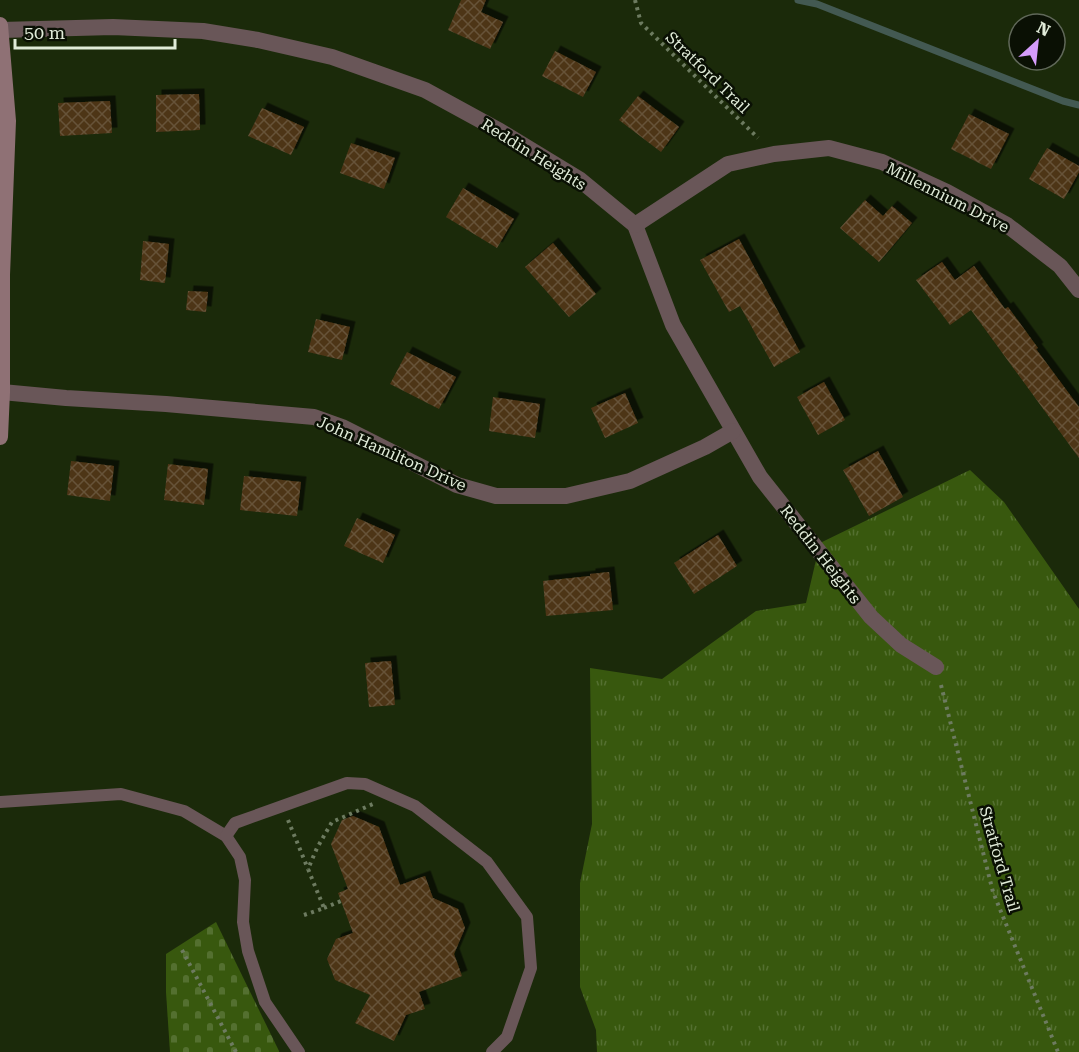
<svg xmlns="http://www.w3.org/2000/svg" width="1079" height="1052" viewBox="0 0 1079 1052" font-family="'Roboto Serif',serif">
  <style>
    .grass { fill: url(#grass-tufts) }
    .cemetery { fill: url(#cemetery-stones) }
    .lines { fill: none; stroke-linecap: round; stroke-linejoin: round }
    .stream { stroke: #435952; stroke-width: 7 }
    .building { fill: url(#building-cross-hatch); filter: url(#shadow) }
    .path { stroke: #6d7b60; stroke-width: 4; stroke-dasharray: 3 4.5; stroke-linecap: butt }
    .service { stroke: #695658; stroke-width: 12 }
    .minor { stroke: #695658; stroke-width: 16 }
    .secondary { stroke: #8f7175; stroke-width: 16 }
    .labels { text-anchor: middle; stroke-width: 5; stroke-linejoin: round; paint-order: stroke }
    .street-label { font-size: 16px; fill: #e0ebd8; stroke: #0a1004 }
  </style>
  <defs>
    <pattern id="grass-tufts" width="24" height="20" patternUnits="userSpaceOnUse" patternTransform="scale(1.5)"><rect width="24" height="20" fill="#38580e"/><path d="M3 7l-1-3M5 7V3M7 7l1-3M15 17l-1-3M17 17v-4M19 17l1-3" fill="none" stroke="#547030"/></pattern>
    <pattern id="cemetery-stones" width="16" height="16" patternUnits="userSpaceOnUse" patternTransform="scale(1.5)"><rect width="16" height="16" fill="#38580e"/><path d="M2 7V4a2 2 0 0 1 4 0v3zM10 15v-3a2 2 0 0 1 4 0v3z" fill="#547030"/></pattern>
    <pattern id="building-cross-hatch" width="8" height="8" patternUnits="userSpaceOnUse" patternTransform="scale(1.5)"><rect width="8" height="8" fill="#4d3517"/><path d="M0 0l8 8M0 8l8-8" fill="none" stroke="#665238"/></pattern>
    <filter id="shadow"><feDropShadow dx="5.5" dy="-5.5" stdDeviation="0" flood-color="#0009"/></filter>
  </defs>
  <rect width="100%" height="100%" fill="#1b2a0a"/>
  <!-- grass -->
  <path class="grass" d="M970,470L1004,502L1079,609V1052H597L596,1030L580,987V883L592,824L590,668L662,679L756,611L806,603L820,543Z"/>
  <!-- cemetery -->
  <path class="cemetery" d="M216,922L279,1051V1052H170L166,992V954Z"/>
  <g class="lines">
    <!-- stream -->
    <path class="stream" d="M798,0L817,4L1063,101L1079,105"/>
  </g>
  <!-- building -->
  <g class="building">
    <path d="M461,0H486L481,12L503,22L490,49L448,30Z"/>
    <path d="M555,51L596,72L583,97L542,76Z"/>
    <path d="M199,94L200,130L156,132V95Z"/>
    <path d="M638,96L679,127L661,152L619,120Z"/>
    <path d="M110,101L112,133L60,136L58,103Z"/>
    <path d="M262,108L304,127L291,155L248,136Z"/>
    <path d="M969,114L1009,134L991,169L951,149Z"/>
    <path d="M351,143L395,158L384,189L340,173Z"/>
    <path d="M1047,148L1079,166V172L1064,199L1029,179Z"/>
    <path d="M463,188L514,219L497,248L446,217Z"/>
    <path d="M865,200L883,216L892,206L912,223L879,262L840,228Z"/>
    <path d="M739,239L800,352L774,367L740,306L729,312L700,260Z"/>
    <path d="M143,241L169,244L165,283L140,280Z"/>
    <path d="M553,243L596,294L569,317L525,267Z"/>
    <path d="M942,262L955,280L974,266L1005,309L1008,307L1038,348L1036,349L1079,407V458L971,310L950,325L916,280Z"/>
    <path d="M188,291L208,292L206,312L186,310Z"/>
    <path d="M316,319L350,327L342,360L308,352Z"/>
    <path d="M407,352L456,377L439,409L390,384Z"/>
    <path d="M824,382L845,420L818,435L797,397Z"/>
    <path d="M625,393L638,423L605,438L591,408Z"/>
    <path d="M493,397L540,404L535,438L489,431Z"/>
    <path d="M878,451L903,497L869,516L843,470Z"/>
    <path d="M71,461L114,466L110,501L67,495Z"/>
    <path d="M168,464L208,469L204,505L164,500Z"/>
    <path d="M244,476L301,482L297,516L240,510Z"/>
    <path d="M357,518L395,535L383,563L344,546Z"/>
    <path d="M718,535L737,566L694,594L674,563Z"/>
    <path d="M609,572L613,610L546,616L543,581L590,576V574Z"/>
    <path d="M391,661L395,705L369,707L365,663Z"/>
    <path d="M353,816L379,827L400,885L425,876L433,898L458,909L465,928L454,954L462,976L419,992L425,1009L406,1015L394,1041L355,1023L370,995L335,980L327,959L336,939L353,933L338,893L348,889L331,844L342,820Z"/>
  </g>
  <g class="lines">
    <!-- path -->
    <g class="path">
      <path d="M635,0L641,23L758,138"/>
      <path d="M941,685L993,892L1058,1052"/>
      <path d="M288,820L308,869"/>
      <path d="M324,908L341,901"/>
      <path d="M304,915L324,908L308,869L317,848L332,822L373,804"/>
      <path d="M182,950L236,1052"/>
    </g>
    <!-- service -->
    <g class="service">
      <path d="M0,802L121,794L184,811L226,836L240,857L245,880L243,922L248,951L265,1002L299,1052"/>
      <path d="M226,836L235,823L347,783L365,784L415,806L487,862L527,917L531,968L507,1037L492,1052"/>
    </g>
    <!-- minor -->
    <g class="minor">
      <path d="M1,30L113,27L203,31L258,40L332,57L425,90L500,131L579,179L635,225L673,325L760,477L871,617L901,645L936,667"/>
      <path d="M635,225L728,164L774,154L829,148L882,162L947,192L1007,225L1060,266L1079,290"/>
      <path d="M2,392L66,398L166,404L314,417L342,427L457,485L496,496H566L630,481L705,447L733,431"/>
    </g>
    <!-- secondary -->
    <path class="secondary" d="M0,25L8,121L2,275V392L0,437"/>
  </g>
  <g class="labels">
    <!-- street labels -->
    <g class="street-label">
      <text transform="translate(708 72) rotate(44)" y="6">Stratford Trail</text>
      <text transform="translate(534 154) rotate(32)" y="6">Reddin Heights</text>
      <text transform="translate(948 197) rotate(27)" y="6">Millennium Drive</text>
      <text transform="translate(392 453) rotate(24)" y="6">John Hamilton Drive</text>
      <text transform="translate(821 554) rotate(52)" y="6">Reddin Heights</text>
      <text transform="translate(1000 859) rotate(74)" y="6">Stratford Trail</text>
    </g>
  </g>
  <!-- north arrow -->
  <g transform="translate(1037 42) rotate(27)"><circle r="28" fill="#0a1004" stroke="#606859" stroke-width="1.5"/>
  <path d="M0-4.5L10 22L0 15L-10 22Z" fill="#d59cfb"/>
  <text y="-9" font-size="16" font-weight="bold" text-anchor="middle" fill="#e0ebd8">N</text>
  </g>
  <!-- scale -->
  <path d="M15 39v9h160v-9" fill="none" stroke="#e0ebd8" stroke-width="3"/>
  <text x="24" y="39" font-size="18" fill="#e0ebd8" stroke="#0a1004" stroke-width="4.5" paint-order="stroke">50 m</text>
</svg>
